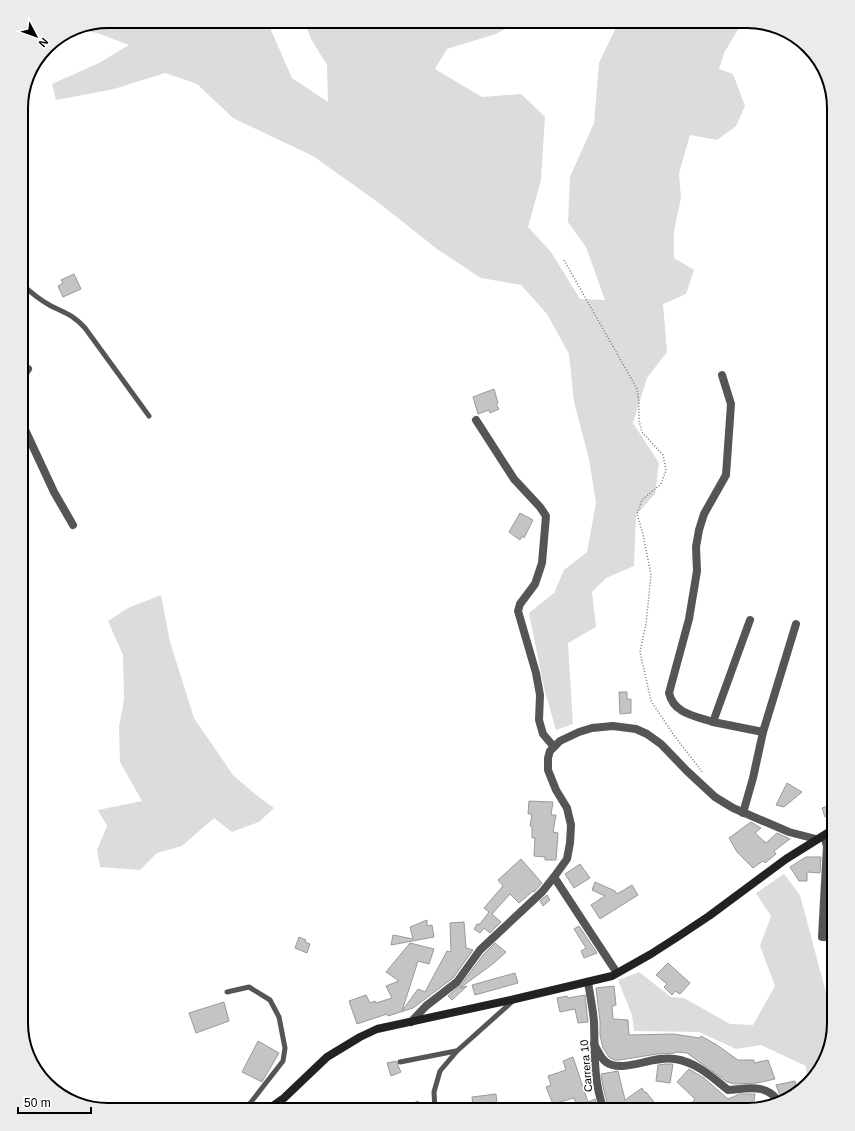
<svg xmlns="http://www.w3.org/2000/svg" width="855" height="1131" viewBox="0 0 855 1131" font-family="Helvetica,sans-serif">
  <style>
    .green { fill: #dcdcdc }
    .building { fill: #c4c4c4; stroke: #999 }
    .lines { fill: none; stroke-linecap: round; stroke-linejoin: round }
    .path { stroke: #777; stroke-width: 1.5; stroke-dasharray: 1 2; stroke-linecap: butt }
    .lane { stroke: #555; stroke-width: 5 }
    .street { stroke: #555; stroke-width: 8 }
    .secondary { stroke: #222; stroke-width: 8 }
    .labels { text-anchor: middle; stroke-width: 3.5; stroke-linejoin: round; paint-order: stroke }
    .street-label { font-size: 11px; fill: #000; stroke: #fff }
    .rim { fill: none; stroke: #000; stroke-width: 2 }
  </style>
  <rect width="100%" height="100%" fill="#fff"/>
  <!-- green -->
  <g class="green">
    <path d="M108,21H267L292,78L328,102L327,65L311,39L304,21H516L515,23L496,34L447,49L435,69L482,97L521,94L545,117L541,180L528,227L551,252L580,299L605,300L586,247L568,222L570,177L594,123L599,63L619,21H750L739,28L724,53L719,69L733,74L745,106L736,126L717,140L690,135L679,173L681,198L674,231V258L694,270L686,294L663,304L667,352L647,378L633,423L659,463L655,494L636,515L634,566L606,578L592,592L596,627L568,643L573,724L556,730L544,688L529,613L554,593L564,570L587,552L596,503L589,459L574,402L569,354L547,314L521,285L481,278L437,249L379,203L313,156L233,118L197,84L165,73L114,89L56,100L52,84L99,63L129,45L97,33L74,28Z"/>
    <path d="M161,595L170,642L194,718L233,775L256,795L274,808L259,822L232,832L214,818L182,846L157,853L140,870L100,867L97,850L107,826L98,810L142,801L120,762L119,726L124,700L123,655L108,621L128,608Z"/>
    <path d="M784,874L800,895L829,1004H834V1023L822,1066L807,1083L806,1066L761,1045L736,1049L699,1032L634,1031L632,1015L618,980L639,972L671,997L684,998L730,1024L753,1025L775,986L760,946L771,916L756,893Z"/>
  </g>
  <!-- building -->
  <g class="building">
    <path d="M74,274L81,289L63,297L58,286L63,283L61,280Z"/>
    <path d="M494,389L498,403L496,404L499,409L490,413L489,410L478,414L473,397Z"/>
    <path d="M520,513L533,520L524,538L522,536L520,540L509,532Z"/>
    <path d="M619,692H627V699H631V713L620,714Z"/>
    <path d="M787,783L802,792L784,807L776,805Z"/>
    <path d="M529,801L553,802L551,815H556L553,832L558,833L556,860H545V857L534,856L535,838H532V827L530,826L532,814H528Z"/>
    <path d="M834,804V814L825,817L822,808Z"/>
    <path d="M751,822L761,828L755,833L766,843L777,833L790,839L774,851L776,854L765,863L763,861L753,868L737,852L729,838Z"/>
    <path d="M806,857H821L820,873L807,872V881H799L790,867Z"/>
    <path d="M521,859L542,883L534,892L533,891L519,903L510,894L492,914L501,922L490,933L484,928L480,933L474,929L477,924H480L489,912L484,908L503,886L498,880Z"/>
    <path d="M580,864L590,878L574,888L565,874Z"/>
    <path d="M595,882L615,891L617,894L632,885L638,895L600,919L591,905L605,896L592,890Z"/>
    <path d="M547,895L550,900L543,906L540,901Z"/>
    <path d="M427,920V926L432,925L434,937L391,945L393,935L413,939L410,927Z"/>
    <path d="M464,922L466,948L473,950L453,978L413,1008L388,1016L387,1014L357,1024L349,1001L366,995L370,1003L375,1001L376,1003L392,998L386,986L399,981L386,972L410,943L434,949L429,964L418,961L402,1011L418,989L425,992L447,951L451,952L450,923Z"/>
    <path d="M579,926L597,953L584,958L581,951L586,948L574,929Z"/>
    <path d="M299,937L306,940L305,942L310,944L307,953L295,948Z"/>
    <path d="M495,943L506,952L494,963L460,988L467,986L452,1000L448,996L461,985L484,954Z"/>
    <path d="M668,963L690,983L680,994L675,991L672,995L664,987L667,984L656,975Z"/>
    <path d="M515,973L518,983L475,995L472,985Z"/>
    <path d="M614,986L616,1005L612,1006L613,1019L628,1020L629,1035L673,1034L700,1038L701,1036L717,1045L738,1060H754V1063L768,1060L775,1079L757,1083L735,1084L727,1082L687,1053L675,1052V1053L657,1054L620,1060H614L609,1057L603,1048L600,1035V1021L596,988Z"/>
    <path d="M585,995L588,1022L578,1023L575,1009L560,1012L557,998L567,996L568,998Z"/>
    <path d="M224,1002L229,1021L196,1033L189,1013Z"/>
    <path d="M258,1041L279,1053L262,1082L242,1072Z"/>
    <path d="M573,1057L588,1102L595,1099L598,1110H568L577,1106L574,1098L553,1104L546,1087L551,1085L548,1076L566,1070L563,1061Z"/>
    <path d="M396,1061L401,1072L391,1076L387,1063Z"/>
    <path d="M666,1064H673L670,1083L656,1081L658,1065Z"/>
    <path d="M689,1069L704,1078L728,1099L740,1094H755L753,1108L747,1110H686L695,1099L677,1082Z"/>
    <path d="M618,1071L625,1100L642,1088L645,1093L646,1092L654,1102L646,1109L642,1104L635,1110H609L603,1087L601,1074Z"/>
    <path d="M795,1081L798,1093L796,1095L782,1097L779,1093L776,1085Z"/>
    <path d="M496,1094L497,1104L473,1106L472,1097Z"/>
    <path d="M418,1101L423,1110H397Z"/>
  </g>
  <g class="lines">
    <!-- path -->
    <path class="path" d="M564,260L637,389L639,403V421L642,432L663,455L666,470L661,484L642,500L637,514L643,534L651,575L646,624L640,652L651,701L673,734L703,773"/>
    <!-- lane -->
    <g class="lane">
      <path d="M21,283C30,292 40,300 51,306C67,314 73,315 85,328L149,416"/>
      <path d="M227,992L249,987L270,1000L279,1017L285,1048L283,1061L248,1106L247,1110"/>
      <path d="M400,1062L456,1051"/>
      <path d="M435,1110L434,1092L440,1071L457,1051L514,1000"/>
    </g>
    <!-- street -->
    <g class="street">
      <path d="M21,378L28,369"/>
      <path d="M476,420L514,479L540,507L546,516L542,563L535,584L520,604L518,611L536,673L540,695L539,720L543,734L554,747"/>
      <path d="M21,421L54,492L73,525"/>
      <path d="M750,620L713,722L763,732"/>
      <path d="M713,722C695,716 674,714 669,693L689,619L697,571L696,547L699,530L704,514L726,475L731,404L722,375"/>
      <path d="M743,813L753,778L763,732L796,624"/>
      <path d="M824,836L827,846L822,937H834"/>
      <path d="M554,877L617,973"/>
      <path d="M588,982C590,995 593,1009 594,1022C595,1052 593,1081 604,1110"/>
      <path d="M411,1022L426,1006L457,982L480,950L542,892L554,877L567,859L570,843L571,825L567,808L556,790L548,770V758L550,751L560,741L579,732L592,728L613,726L636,729L647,734L661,744L687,771L715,797L733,808L789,832L816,839"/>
      <path d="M594,1044C597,1049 601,1059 606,1062C622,1074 653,1055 675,1059C696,1062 712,1077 728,1090C746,1089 766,1083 778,1101"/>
    </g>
    <!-- secondary -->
    <path class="secondary" d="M267,1110L284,1098L327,1057L360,1037L377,1029L515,999L612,976L651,954L679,936L709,916L786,859L834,829"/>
  </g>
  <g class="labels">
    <!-- street labels -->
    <g class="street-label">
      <text transform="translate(586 1066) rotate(-95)" y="4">Carrera 10</text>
    </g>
  </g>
  <!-- crop -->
  <path d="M0 0H855V1131H0ZM108 28H747A80 80 0 0 1 827 108V1023A80 80 0 0 1 747 1103H108A80 80 0 0 1 28 1023V108A80 80 0 0 1 108 28Z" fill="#ebebeb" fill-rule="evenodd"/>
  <path class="rim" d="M108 28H747A80 80 0 0 1 827 108V1023A80 80 0 0 1 747 1103H108A80 80 0 0 1 28 1023V108A80 80 0 0 1 108 28Z"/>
  <!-- north arrow -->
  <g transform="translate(36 36) rotate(131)" stroke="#ffffff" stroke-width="3" paint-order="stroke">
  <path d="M0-3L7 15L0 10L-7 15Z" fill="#000000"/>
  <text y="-6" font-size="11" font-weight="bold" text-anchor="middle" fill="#000000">N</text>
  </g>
  <!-- scale -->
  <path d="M18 1107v6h73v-6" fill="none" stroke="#000000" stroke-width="2"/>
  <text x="24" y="1107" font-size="12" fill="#000000" stroke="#ffffff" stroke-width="3" paint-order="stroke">50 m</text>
</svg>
